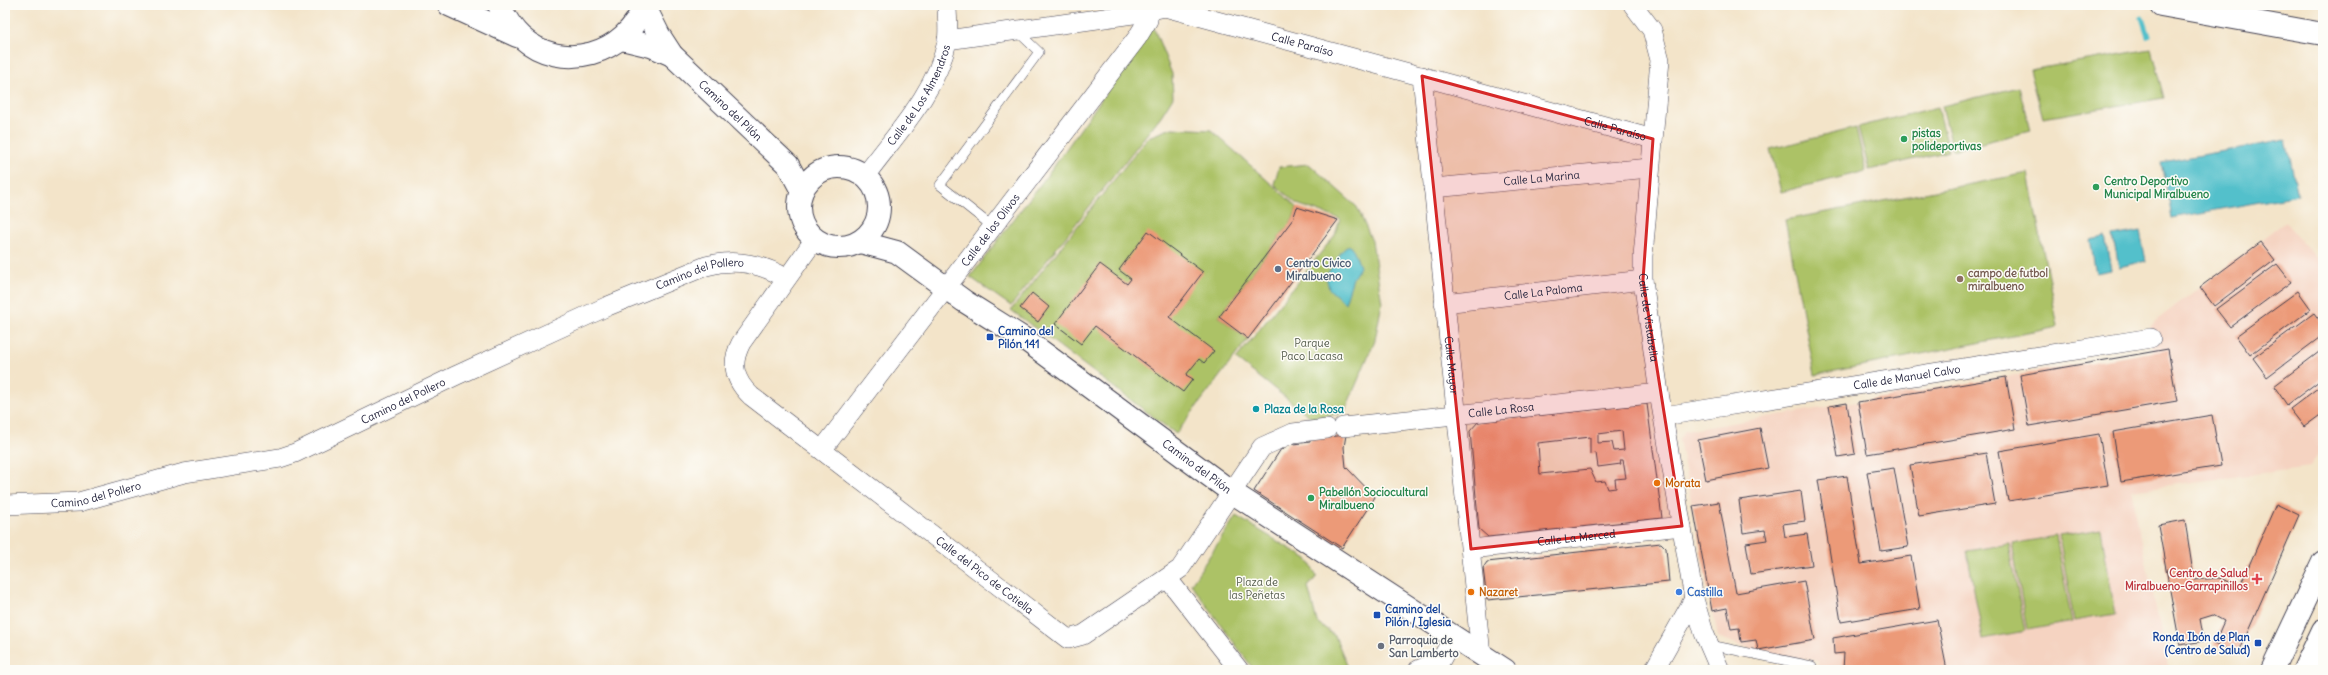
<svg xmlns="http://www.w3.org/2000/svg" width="2328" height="675" viewBox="0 0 2328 675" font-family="Delius,sans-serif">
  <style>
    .built { fill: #f5d3c1 }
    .green { fill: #acc266; stroke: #677250 }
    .water { fill: #53c0cb; stroke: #3a7183 }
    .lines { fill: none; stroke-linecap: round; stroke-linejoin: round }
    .stream { stroke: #53c0cb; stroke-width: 5 }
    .building { fill: #ec9a78; fill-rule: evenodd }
    .lane-casing { stroke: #413f50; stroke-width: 10 }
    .street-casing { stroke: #413f50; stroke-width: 20 }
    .secondary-casing { stroke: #413f50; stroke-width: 24 }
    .highway-casing { stroke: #413f50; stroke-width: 24 }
    .lane { stroke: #fff; stroke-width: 9 }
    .street { stroke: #fff; stroke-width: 19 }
    .secondary { stroke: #fff; stroke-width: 22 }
    .highway { stroke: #fff; stroke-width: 22 }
    .marked { fill: #d62828; fill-opacity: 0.2; stroke: #d62828; stroke-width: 3; stroke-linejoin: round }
    .leisure-dot { fill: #2e9e5b; stroke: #fdfcf7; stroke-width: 1.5 }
    .service-dot { fill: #5c6f8a; stroke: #fdfcf7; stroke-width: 1.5 }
    .education-dot { fill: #8d6e63; stroke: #fdfcf7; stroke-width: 1.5 }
    .transit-dot { fill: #1a4fb4; stroke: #fdfcf7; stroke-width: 1.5 }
    .culture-dot { fill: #0f9aa8; stroke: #fdfcf7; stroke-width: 1.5 }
    .food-dot { fill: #e8710a; stroke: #fdfcf7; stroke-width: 1.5 }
    .health-dot { fill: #e0444e; stroke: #fdfcf7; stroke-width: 1.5 }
    .shop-dot { fill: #3f7fe0; stroke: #fdfcf7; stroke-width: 1.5 }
    .worship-dot { fill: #6b7280; stroke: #fdfcf7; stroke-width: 1.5 }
    .labels { text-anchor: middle; stroke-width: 3; stroke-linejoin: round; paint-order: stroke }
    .street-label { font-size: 11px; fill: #22223b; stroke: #fdfcf7 }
    .leisure-label { font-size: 11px; font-weight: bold; fill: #27864d; stroke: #fdfcf7; text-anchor: start }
    .service-label { font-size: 11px; font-weight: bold; fill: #4e5e75; stroke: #fdfcf7; text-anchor: start }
    .education-label { font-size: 11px; font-weight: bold; fill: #785e54; stroke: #fdfcf7; text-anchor: start }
    .transit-label { font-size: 11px; font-weight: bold; fill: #164399; stroke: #fdfcf7; text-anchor: start }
    .park-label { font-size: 11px; fill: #525a4a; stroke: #fdfcf7 }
    .culture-label { font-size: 11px; font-weight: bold; fill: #0d838f; stroke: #fdfcf7; text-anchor: start }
    .food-label { font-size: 11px; font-weight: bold; fill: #c56008; stroke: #fdfcf7; text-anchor: start }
    .health-label { font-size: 11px; font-weight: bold; fill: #be3a42; stroke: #fdfcf7; text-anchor: end }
    .shop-label { font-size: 11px; font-weight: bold; fill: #366cbe; stroke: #fdfcf7; text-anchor: start }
    .worship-label { font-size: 11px; font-weight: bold; fill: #5b616d; stroke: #fdfcf7; text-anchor: start }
  </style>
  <rect width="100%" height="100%" fill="#fdfcf7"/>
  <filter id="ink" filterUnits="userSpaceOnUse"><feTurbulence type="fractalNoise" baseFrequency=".025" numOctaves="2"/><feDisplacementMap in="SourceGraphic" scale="8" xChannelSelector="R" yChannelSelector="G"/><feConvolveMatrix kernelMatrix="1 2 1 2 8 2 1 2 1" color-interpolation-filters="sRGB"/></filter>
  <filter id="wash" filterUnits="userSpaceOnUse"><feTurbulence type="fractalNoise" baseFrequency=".012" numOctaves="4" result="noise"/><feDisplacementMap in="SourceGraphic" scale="16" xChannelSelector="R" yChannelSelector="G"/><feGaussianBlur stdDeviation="0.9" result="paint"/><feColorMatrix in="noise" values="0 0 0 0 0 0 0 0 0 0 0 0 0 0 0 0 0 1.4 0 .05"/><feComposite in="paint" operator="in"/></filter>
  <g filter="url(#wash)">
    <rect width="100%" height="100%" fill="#f3e4c9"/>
    <!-- built -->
    <path class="built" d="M2285,222L2323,266V445L2310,467L2131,490L2169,670H1818V661L1758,653L1718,637L1679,439L1685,431L2153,352L2149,326Z"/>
    <!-- green -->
    <g class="green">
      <path d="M1153,26L1172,74L1173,97L1161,116L1011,306L970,277L1052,169Z"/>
      <path d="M2151,49L2164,98L2043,118L2030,70Z"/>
      <path d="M2019,87L2030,131L1953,150L1942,106Z"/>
      <path d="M1938,107L1949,151L1869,170L1858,127Z"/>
      <path d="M1172,128L1211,130L1297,207L1293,219L1219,317L1248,339L1176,434L1011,310L1148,137Z"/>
      <path d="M1856,128L1866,171L1781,192L1770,149Z"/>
      <path d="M1309,164L1357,207L1372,241L1382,303L1375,340L1344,413L1312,418L1236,359L1335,235L1340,219L1297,204L1274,184L1279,167Z"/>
      <path d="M2028,173L2058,327L1815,375L1785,220Z"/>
      <path d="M1236,516L1307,559L1317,576L1308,587L1317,622L1335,636L1349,670H1254L1191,584Z"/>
      <path d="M2101,529L2115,614L2074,621L2059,536Z"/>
      <path d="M2056,536L2072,622L2027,630L2012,544Z"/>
      <path d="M2009,544L2025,631L1983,639L1967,551Z"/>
    </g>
    <!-- water -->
    <g class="water">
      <path d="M2286,140L2298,195L2172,218L2162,162Z"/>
      <path d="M2140,231L2146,261L2119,267L2113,236Z"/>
      <path d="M2105,237L2111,270L2096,273L2090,240Z"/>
      <path d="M1349,245L1355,253L1360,267L1353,278L1345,303L1329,289L1326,276L1342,251Z"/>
    </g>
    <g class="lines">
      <!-- stream -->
      <path class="stream" d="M2142,18L2148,36"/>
    </g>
    <g id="blocks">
      <!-- building -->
      <g class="building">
        <path d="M1297,207L1338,220L1248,339L1219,317L1293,219Z"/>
        <path d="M1148,231L1203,272L1169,317L1214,351L1204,363L1199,359L1186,375L1193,379L1183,392L1095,326L1081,344L1055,324L1100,264L1127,284L1131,279L1119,270Z"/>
        <path d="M2261,242L2275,260L2214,306L2200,287Z"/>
        <path d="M2277,264L2291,282L2230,327L2216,309Z"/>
        <path d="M2298,291L2311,309L2250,355L2236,336Z"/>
        <path d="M1032,293L1049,307L1038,322L1020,308Z"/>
        <path d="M2314,313L2323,325V335L2267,377L2253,358Z"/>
        <path d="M2168,349L2177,401L2029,426L2020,375Z"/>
        <path d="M2323,349V378L2287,405L2274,386Z"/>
        <path d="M2006,377L2015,429L1867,454L1858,402Z"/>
        <path d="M2323,384V413L2304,427L2290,409Z"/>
        <path d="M1847,403L1855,454L1838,457L1829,406Z"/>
        <path d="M1647,404L1662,518L1488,537L1479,529L1470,431L1478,422ZM1622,431L1624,450L1614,451L1612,442L1598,443V434ZM1590,437V454L1596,453L1598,467L1621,464L1620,460H1623L1626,478L1615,479L1616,488L1608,489L1605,481L1596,482L1590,469L1540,474L1538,443Z"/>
        <path d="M2212,415L2221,466L2121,482L2113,432Z"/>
        <path d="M1760,428L1768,468L1706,480L1698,440Z"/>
        <path d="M2099,434L2108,485L2008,501L1999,451Z"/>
        <path d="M1346,435L1344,447L1346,467L1375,497L1342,548L1254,491L1281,449L1283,450L1288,443L1294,441V444L1310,442V439Z"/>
        <path d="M1986,453L1995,504L1919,516L1910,465Z"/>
        <path d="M1894,468L1908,547L1881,551L1867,472Z"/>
        <path d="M1847,476L1861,564L1911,556L1920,609L1841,622L1818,480Z"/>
        <path d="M1801,491L1805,521L1783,524L1785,537L1807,534L1812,565L1751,574L1746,543L1767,540L1765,530L1743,533L1739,500Z"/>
        <path d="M1719,502L1736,593L1804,581L1815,640L1758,650L1756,640L1741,642L1739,628L1731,629L1727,608L1712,611L1693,506Z"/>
        <path d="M2276,504L2299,515L2238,654L2214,644L2224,621L2213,615L2200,619L2204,641L2180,645L2158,525L2185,520L2194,580L2219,578L2240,586Z"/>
        <path d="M1661,543L1666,548L1669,582L1487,600L1483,568L1487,562Z"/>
        <path d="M1937,620L1947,670H1843L1844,653L1834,654L1833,638Z"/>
      </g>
    </g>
  </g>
  <g filter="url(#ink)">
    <use href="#blocks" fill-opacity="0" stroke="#413f50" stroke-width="1"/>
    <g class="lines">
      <!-- lane casing -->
      <g class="lane-casing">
        <g id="lane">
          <path d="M993,227L940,185L1039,52L1017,31"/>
          <path d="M1710,645L1812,666"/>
        </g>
      </g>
      <!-- street casing -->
      <g class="street-casing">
        <g id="street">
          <path id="s1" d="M1633,5L1652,30L1660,60L1643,256V280L1659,393L1694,599L1704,633L1720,670"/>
          <path id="s2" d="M947,40L1133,14L1165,7L1653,139"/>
          <path id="s3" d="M1422,76L1481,655"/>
          <path id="s4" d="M865,176C895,135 936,93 947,42C949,30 947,17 947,5"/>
          <path id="s5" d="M1433,188L1650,168"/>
          <path id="s6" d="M815,239L741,343C730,364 734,380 751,396L1068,639L1083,635L1180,569L1262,447L1293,433L1327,429"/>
          <path id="s7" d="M1444,303L1643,280"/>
          <path id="s8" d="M1664,416L2151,338"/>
          <path id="s9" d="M1343,427L1659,393"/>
          <path id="s10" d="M822,450L1137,38L1148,20L1149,5"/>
          <path id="s11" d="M5,505L79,502L184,473L280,458L295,453L455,376L608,306L706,266C735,258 760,263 786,278"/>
          <path id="s12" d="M1471,549L1682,526"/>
          <path d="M1168,579L1239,670"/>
          <path d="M2315,647L2323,667"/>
          <path d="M1418,670L1441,660L1454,636"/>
          <path d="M1654,670L1694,599"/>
        </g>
      </g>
      <!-- secondary casing -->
      <g class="secondary-casing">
        <g id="secondary">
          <path id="s13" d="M644,5L659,35L672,55L788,165L802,191"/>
          <path d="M2161,5L2323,34"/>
          <path d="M622,39L651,46L672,55"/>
          <circle cx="839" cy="207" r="40"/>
          <path id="s14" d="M860,242L897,252L964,301L1026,340L1233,493L1505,670"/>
          <path d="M2272,670L2323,562"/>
          <path d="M2304,670L2323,630"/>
        </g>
      </g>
      <!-- highway casing -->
      <g class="highway-casing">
        <g id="highway">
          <path d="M449,5L517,36"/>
          <path d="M499,5C505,17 511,28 521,37C562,74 627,54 644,5"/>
        </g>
      </g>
      <!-- lane -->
      <use href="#lane" class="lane"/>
      <!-- street -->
      <use href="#street" class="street"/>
      <!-- secondary -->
      <use href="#secondary" class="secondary"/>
      <!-- highway -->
      <use href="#highway" class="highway"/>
    </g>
  </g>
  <!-- marked area -->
  <path class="marked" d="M1422,76L1653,139L1643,280L1682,526L1471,549Z"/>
  <!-- markers -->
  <g class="leisure-dot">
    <circle cx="1904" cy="139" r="4"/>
    <circle cx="2096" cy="187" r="4"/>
    <circle cx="1311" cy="498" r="4"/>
  </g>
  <circle class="service-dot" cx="1278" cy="269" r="4"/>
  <circle class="education-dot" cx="1960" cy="279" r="4"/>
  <g class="transit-dot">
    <rect x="986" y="333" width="8" height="8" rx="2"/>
    <rect x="1373" y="611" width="8" height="8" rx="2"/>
    <rect x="2254" y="639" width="8" height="8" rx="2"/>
  </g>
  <circle class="culture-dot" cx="1256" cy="409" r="4"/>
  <g class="food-dot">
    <circle cx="1657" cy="483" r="4"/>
    <circle cx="1471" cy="592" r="4"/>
  </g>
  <path class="health-dot" d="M2255 573h4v4h4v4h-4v4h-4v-4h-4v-4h4z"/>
  <circle class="shop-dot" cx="1679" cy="592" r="4"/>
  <circle class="worship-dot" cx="1381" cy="646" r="4"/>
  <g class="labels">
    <!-- street labels -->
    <g class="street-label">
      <text dy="4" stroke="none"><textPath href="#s2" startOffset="363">Calle Paraíso</textPath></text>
      <text dy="4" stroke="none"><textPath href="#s4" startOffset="98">Calle de Los Almendros</textPath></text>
      <text dy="4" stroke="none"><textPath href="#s13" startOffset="138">Camino del Pilón</textPath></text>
      <text dy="4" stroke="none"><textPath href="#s2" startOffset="687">Calle Paraíso</textPath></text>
      <text dy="4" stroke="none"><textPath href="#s5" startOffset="109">Calle La Marina</textPath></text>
      <text dy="4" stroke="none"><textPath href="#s10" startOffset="277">Calle de los Olivos</textPath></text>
      <text dy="4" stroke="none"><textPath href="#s11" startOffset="740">Camino del Pollero</textPath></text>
      <text dy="4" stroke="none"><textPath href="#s7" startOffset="100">Calle La Paloma</textPath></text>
      <text dy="4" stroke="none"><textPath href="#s1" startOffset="321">Calle de Vistabella</textPath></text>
      <text dy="4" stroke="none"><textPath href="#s3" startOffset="291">Calle Mayor</textPath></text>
      <text dy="4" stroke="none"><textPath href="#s8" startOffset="246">Calle de Manuel Calvo</textPath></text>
      <text dy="4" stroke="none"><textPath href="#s11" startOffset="416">Camino del Pollero</textPath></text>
      <text dy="4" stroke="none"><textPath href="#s9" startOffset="159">Calle La Rosa</textPath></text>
      <text dy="4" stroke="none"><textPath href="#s14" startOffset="407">Camino del Pilón</textPath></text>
      <text dy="4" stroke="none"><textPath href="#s11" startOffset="92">Camino del Pollero</textPath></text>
      <text dy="4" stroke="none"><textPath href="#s12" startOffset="106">Calle La Merced</textPath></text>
      <text dy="4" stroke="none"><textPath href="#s6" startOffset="481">Calle del Pico de Cotiella</textPath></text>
    </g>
    <!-- leisure labels -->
    <g class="leisure-label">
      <text x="1912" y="137">pistas<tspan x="1912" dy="13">polideportivas</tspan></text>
      <text x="2104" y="185">Centro Deportivo<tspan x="2104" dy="13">Municipal Miralbueno</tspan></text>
      <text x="1319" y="496">Pabellón Sociocultural<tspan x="1319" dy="13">Miralbueno</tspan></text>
    </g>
    <!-- service labels -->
    <g class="service-label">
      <text x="1286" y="267">Centro Cívico<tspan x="1286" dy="13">Miralbueno</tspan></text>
    </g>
    <!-- education labels -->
    <g class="education-label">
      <text x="1968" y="277">campo de futbol<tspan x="1968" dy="13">miralbueno</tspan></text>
    </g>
    <!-- transit labels -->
    <g class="transit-label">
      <text x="998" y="335">Camino del<tspan x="998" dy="13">Pilón 141</tspan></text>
      <text x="1385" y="613">Camino del<tspan x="1385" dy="13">Pilón / Iglesia</tspan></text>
      <text x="2250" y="641" text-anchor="end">Ronda Ibón de Plan<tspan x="2250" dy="13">(Centro de Salud)</tspan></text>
    </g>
    <!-- park labels -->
    <g class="park-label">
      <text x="1312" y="347">Parque<tspan x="1312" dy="13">Paco Lacasa</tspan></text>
      <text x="1257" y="586">Plaza de<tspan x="1257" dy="13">las Peñetas</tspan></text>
    </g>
    <!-- culture labels -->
    <g class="culture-label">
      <text x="1264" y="413">Plaza de la Rosa</text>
    </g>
    <!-- food labels -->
    <g class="food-label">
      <text x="1665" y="487">Morata</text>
      <text x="1479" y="596">Nazaret</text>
    </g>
    <!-- health labels -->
    <g class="health-label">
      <text x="2248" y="577">Centro de Salud<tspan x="2248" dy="13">Miralbueno-Garrapinillos</tspan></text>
    </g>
    <!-- shop labels -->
    <g class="shop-label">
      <text x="1687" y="596">Castilla</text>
    </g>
    <!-- worship labels -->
    <g class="worship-label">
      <text x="1389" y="644">Parroquia de<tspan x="1389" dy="13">San Lamberto</tspan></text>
    </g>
  </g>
  <!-- margin -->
  <rect width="2328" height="675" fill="none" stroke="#fdfcf7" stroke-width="20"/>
</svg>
